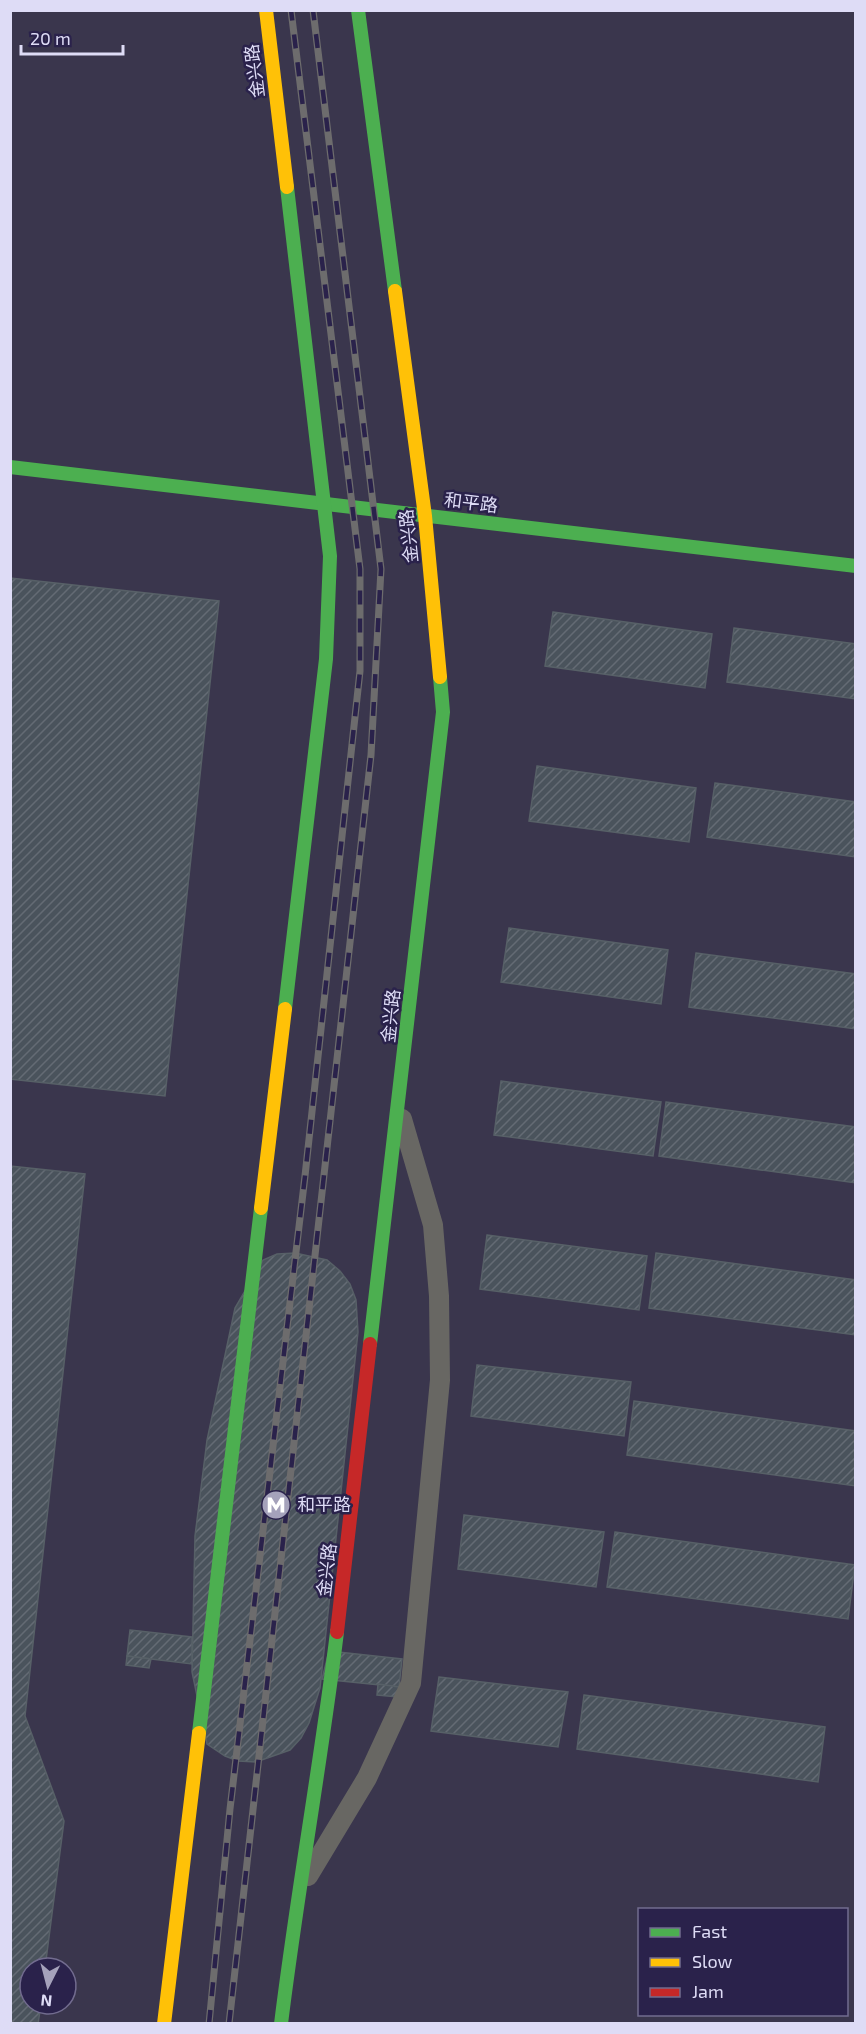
<svg xmlns="http://www.w3.org/2000/svg" width="866" height="2034" viewBox="0 0 866 2034" font-family="'Exo 2','Noto Sans SC',sans-serif">
  <style>
    .building { fill: url(#building-hatch); stroke: #576067; stroke-width: 1.5 }
    .lines { fill: none; stroke-linecap: round; stroke-linejoin: round }
    .lane { stroke: #686763; stroke-width: 20 }
    .fast { stroke: #4caf50; stroke-width: 14 }
    .slow { stroke: #ffc107; stroke-width: 14 }
    .jam { stroke: #c62828; stroke-width: 14 }
    .rail-casing { stroke: #6d6c6d; stroke-width: 7 }
    .rail { stroke: #2a224b; stroke-width: 4.5; stroke-dasharray: 14; stroke-linecap: butt }
    .labels { text-anchor: middle; stroke-width: 5; stroke-linejoin: round; paint-order: stroke }
    .street-label { font-size: 18px; fill: #dedcf6; stroke: #2a224b }
    .poi-label { font-size: 18px; fill: #dedcf6; stroke: #2a224b; text-anchor: start }
  </style>
  <defs>
    <pattern id="building-hatch" width="6" height="6" patternUnits="userSpaceOnUse" patternTransform="scale(1.5)"><rect width="6" height="6" fill="#4a535c"/><path d="M-1 1l2-2M0 6l6-6M5 7l2-2" fill="none" stroke="#646b74"/></pattern>
  </defs>
  <rect width="100%" height="100%" fill="#3a364d"/>
  <!-- building -->
  <g class="building">
    <path d="M10,578L219,601L165,1096L10,1079Z"/>
    <path d="M553,612L712,634L705,688L545,666Z"/>
    <path d="M734,628L856,644V699L727,682Z"/>
    <path d="M537,766L696,788L689,842L529,821Z"/>
    <path d="M715,783L856,802V857L707,837Z"/>
    <path d="M509,928L668,950L661,1004L501,982Z"/>
    <path d="M696,953L856,974V1029L689,1007Z"/>
    <path d="M501,1081L661,1102L653,1156L494,1135Z"/>
    <path d="M666,1102L856,1127V1183L659,1156Z"/>
    <path d="M10,1166L85,1174L25,1716L64,1821L45,1968H30V2004H41L38,2024H10Z"/>
    <path d="M487,1235L647,1256L639,1310L480,1289Z"/>
    <path d="M295,1253L327,1260L340,1271L350,1284L356,1300L358,1332L320,1688L309,1723L301,1738L290,1750L256,1762L238,1761L225,1756L207,1744L192,1672L195,1536L207,1440L235,1308L263,1260L277,1254Z"/>
    <path d="M656,1253L856,1280V1335L649,1308Z"/>
    <path d="M477,1365L631,1382L624,1436L471,1416Z"/>
    <path d="M634,1401L856,1431V1486L627,1455Z"/>
    <path d="M464,1515L604,1532L596,1587L458,1569Z"/>
    <path d="M615,1532L855,1565L848,1619L607,1587Z"/>
    <path d="M130,1630L192,1637V1664L127,1656Z"/>
    <path d="M329,1651L402,1659L399,1687L322,1679Z"/>
    <path d="M127,1656L151,1659L149,1668L126,1665Z"/>
    <path d="M439,1677L568,1692L558,1747L431,1731Z"/>
    <path d="M378,1684L399,1687L398,1697L377,1695Z"/>
    <path d="M584,1695L825,1727L818,1782L577,1749Z"/>
  </g>
  <g class="lines">
    <!-- lane -->
    <path class="lane" d="M308,1876L367,1778L411,1683L440,1380L439,1296L433,1225L402,1119"/>
    <!-- fast -->
    <g class="fast">
      <path d="M358,10L395,291"/>
      <path d="M10,467L856,566"/>
      <path d="M285,1009L326,659L330,556L287,187"/>
      <path d="M370,1344L443,712L440,677"/>
      <path d="M199,1733L261,1208"/>
      <path d="M281,2024C297,1893 321,1763 337,1632"/>
    </g>
    <!-- slow -->
    <g class="slow">
      <path d="M266,10L287,187"/>
      <path d="M395,291L425,516L440,677"/>
      <path d="M261,1208L285,1009"/>
      <path d="M164,2024L199,1733"/>
    </g>
    <!-- jam -->
    <path class="jam" d="M337,1632L370,1344"/>
    <!-- rail casing -->
    <g class="rail-casing">
      <g id="rail">
        <path d="M209,2024L230,1809L305,1176L360,671V569L291,10"/>
        <path d="M229,2024L371,755L381,569L313,10"/>
      </g>
    </g>
    <!-- rail -->
    <use href="#rail" class="rail"/>
  </g>
  <!-- icons -->
  <defs>
    <g id="metro-disc" transform="scale(1.5)"><circle r="9.5" fill="#a5a2bb" stroke="#2a224b"/><path d="M-5.5 5V-5H-3L0 0L3-5H5.5V5H3V-.5L0 4L-3-.5V5Z" fill="#fff"/></g>
  </defs>
  <g fill-rule="evenodd">
    <use href="#metro-disc" x="276" y="1505"/>
  </g>
  <g class="labels">
    <!-- street labels -->
    <g class="street-label">
      <text transform="translate(255 71) rotate(-97)" y="6">金兴路</text>
      <text transform="translate(471 503) rotate(7)" y="6">和平路</text>
      <text transform="translate(409 536) rotate(-96)" y="6">金兴路</text>
      <text transform="translate(391 1016) rotate(-84)" y="6">金兴路</text>
      <text transform="translate(327 1570) rotate(-83)" y="6">金兴路</text>
    </g>
    <!-- poi labels -->
    <g class="poi-label">
      <text x="297" y="1511">和平路</text>
    </g>
  </g>
  <!-- border -->
  <rect width="866" height="2034" fill="none" stroke="#dedcf6" stroke-width="24"/>
  <!-- legend -->
  <rect x="638" y="1908" width="210" height="108" fill="#2a224b" stroke="#726c8f" stroke-width="1.5"/>
  <rect x="650" y="1928" width="30" height="9" fill="#4caf50" stroke="#726c8f" stroke-width="1.5"/>
  <text x="692" y="1938" font-size="18" fill="#dedcf6">Fast</text>
  <rect x="650" y="1958" width="30" height="9" fill="#ffc107" stroke="#726c8f" stroke-width="1.5"/>
  <text x="692" y="1968" font-size="18" fill="#dedcf6">Slow</text>
  <rect x="650" y="1988" width="30" height="9" fill="#c62828" stroke="#726c8f" stroke-width="1.5"/>
  <text x="692" y="1998" font-size="18" fill="#dedcf6">Jam</text>
  <!-- north arrow -->
  <g transform="translate(48 1986) rotate(186)"><circle r="28" fill="#2a224b" stroke="#726c8f" stroke-width="1.5"/>
  <path d="M0-4.5L10 22L0 15L-10 22Z" fill="#a5a2bb"/>
  <text y="-9" font-size="16" font-weight="bold" text-anchor="middle" fill="#dedcf6">N</text>
  </g>
  <!-- scale -->
  <path d="M21 45v9h102v-9" fill="none" stroke="#dedcf6" stroke-width="3"/>
  <text x="30" y="45" font-size="18" fill="#dedcf6" stroke="#2a224b" stroke-width="4.5" paint-order="stroke">20 m</text>
</svg>
